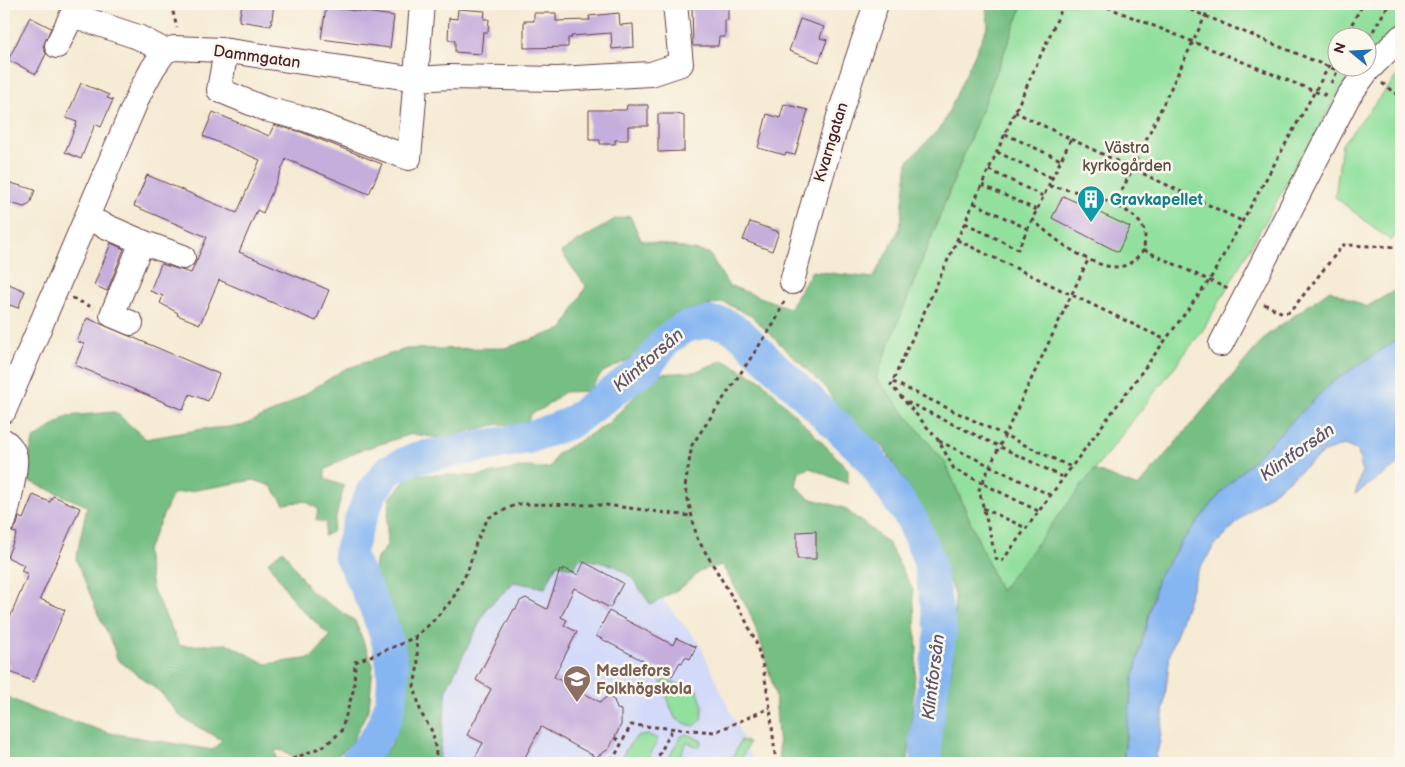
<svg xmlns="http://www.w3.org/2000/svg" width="1405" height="767" viewBox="0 0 1405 767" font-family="'Balsamiq Sans',sans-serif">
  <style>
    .built { fill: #d2d9f9 }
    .green { fill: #92e09d; stroke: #6e8064 }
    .forest { fill: #75be84; stroke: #606e58 }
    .water { fill: #86b6f1; stroke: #686a8e }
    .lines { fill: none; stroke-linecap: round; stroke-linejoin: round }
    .river { stroke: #86b6f1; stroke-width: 32 }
    .building { fill: #c5addc }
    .minor-casing { stroke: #643d44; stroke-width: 26 }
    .path { stroke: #643d44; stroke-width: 3; stroke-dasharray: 4 4; stroke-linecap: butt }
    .minor { stroke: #fff; stroke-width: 24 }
    .labels { text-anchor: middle; stroke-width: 5; stroke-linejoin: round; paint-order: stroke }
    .street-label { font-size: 16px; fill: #4a1f2b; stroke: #fbf7ec }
    .park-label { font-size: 16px; fill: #5c4f48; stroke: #fbf7ec }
    .culture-label { font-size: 16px; font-weight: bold; fill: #0d838f; stroke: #fbf7ec; text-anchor: start }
    .education-label { font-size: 16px; font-weight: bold; fill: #785e54; stroke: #fbf7ec; text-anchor: start }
    .water-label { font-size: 18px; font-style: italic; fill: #5f5470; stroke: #fbf7ec }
  </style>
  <rect width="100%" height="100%" fill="#fbf7ec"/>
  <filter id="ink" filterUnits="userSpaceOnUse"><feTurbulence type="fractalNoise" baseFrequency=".02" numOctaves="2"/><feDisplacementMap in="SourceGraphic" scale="10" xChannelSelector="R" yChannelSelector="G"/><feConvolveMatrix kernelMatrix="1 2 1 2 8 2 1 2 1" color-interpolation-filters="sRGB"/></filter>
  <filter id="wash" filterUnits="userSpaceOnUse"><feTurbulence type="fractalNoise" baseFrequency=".0096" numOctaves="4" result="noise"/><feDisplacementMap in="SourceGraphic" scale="20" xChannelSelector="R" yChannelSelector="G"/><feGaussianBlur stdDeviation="1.12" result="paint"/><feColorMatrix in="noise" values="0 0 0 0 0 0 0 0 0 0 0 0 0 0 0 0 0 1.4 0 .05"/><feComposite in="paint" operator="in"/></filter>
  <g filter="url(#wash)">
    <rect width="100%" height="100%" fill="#f5ead3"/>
    <!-- built -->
    <path class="built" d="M556,525L633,564L699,643L754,763H403L463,622Z"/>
    <!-- green -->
    <g class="green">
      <path d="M1023,4H1401V29L1368,56V38H1338V68H1353L1203,330L1000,592L946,464L876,378Z"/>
      <path d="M1401,71V228L1391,241L1335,197L1342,144Z"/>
      <path d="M667,680L697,690L703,706L701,720L695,726L689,725L675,718L661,682Z"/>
      <path d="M686,734L702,741L699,747L687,742L676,763H666L680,737Z"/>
      <path d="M649,735L658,739L646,763H620L626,749L637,736Z"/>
      <path d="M741,740L749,743L739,763H730Z"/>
    </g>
    <!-- forest -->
    <g class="forest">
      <path d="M986,4H1023L876,378L946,464L1000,591L1094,470L1138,487L1267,335L1330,290L1366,307L1401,287V337L1388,346L1275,441L1225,488L1183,540L1158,578L1133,679L1123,763H940L938,727L953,663L955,597L937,549L914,496L882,445L846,420L825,387L751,316L723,302L674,314L642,353L603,372L588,391L564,392L544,408L532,413L525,426L499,424L440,438L412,434L355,452L325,470V479L344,486L332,532L324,536L326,523L316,520L318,509L305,501L284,504L271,486L254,480L173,494L146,552L152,588L180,646L228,644L266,664L312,658L330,636L296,604L268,562L283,550L310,591L355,621L373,665L369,708L351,744L329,763H303L284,751L275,750L277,763H4V695L35,710L110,733L213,750L222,740L182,718L161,693L117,659L112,642L98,614L76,559L87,506L24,479L33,440L67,416L115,412L146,439L203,429L242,426L284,407L345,369L406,349L505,348L563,329L586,286L561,252L615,219L630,216L641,240L709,253L728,285L789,308L812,271L873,278L900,228L908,161L942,126L988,25Z"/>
      <path d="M723,360L762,381L848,469V484L810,468L799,472L796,486L809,498L844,508L888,543L913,590L917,649L908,763H780L775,693L762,646L749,611L722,565L702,570L682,587L651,605L632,578L616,566L580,558L574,569L557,564L545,588L514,582L487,608L447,688L439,763H376L392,744L399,687L406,681L408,672L402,658L395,622L373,582L375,561L387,545V521L391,497L411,474L479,476L524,467L550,468L557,454L606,425L657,374L695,372Z"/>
    </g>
    <!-- water -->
    <path class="water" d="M1401,337V463L1355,494L1362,471L1358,451L1344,445L1324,452L1249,511L1215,545L1198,571L1170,653L1160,741L1154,763H1123L1133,679L1158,578L1183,540L1225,488L1331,383Z"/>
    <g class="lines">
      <!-- river -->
      <path class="river" d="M355,763C361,756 369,748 375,739C416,675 378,614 349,554L358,525L371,493L389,470L416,458L528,438L570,423L646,367L667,339L686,327L708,322L725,324L740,333L868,456L912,520L928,558L941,630L925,739L927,763"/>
    </g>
    <g id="blocks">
      <!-- building -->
      <g class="building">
        <path d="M242,4H274L271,26L239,21Z"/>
        <path d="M692,5H728V20H725V37H719L718,46H693Z"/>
        <path d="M326,7L394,16L390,48L321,39Z"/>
        <path d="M458,9L485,11L484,19H489L488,32H483L481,54L455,52V41L448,40L449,18L457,19Z"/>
        <path d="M534,13H556V21L590,20L589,16L619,13L620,25L633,24L634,47L612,49L611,33L571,36L572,38H568V47L524,48V21H534Z"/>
        <path d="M30,17L51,28L43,47L46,54L36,74L8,60Z"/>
        <path d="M800,19L824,27L820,38L827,40L819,62L789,51Z"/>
        <path d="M81,83L109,95L107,98L113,100L101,127L95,124L81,159L65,152L77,122L66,118Z"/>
        <path d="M784,104L808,110L795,155L786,153L785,155L758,148L767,114L780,118Z"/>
        <path d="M627,105H648V126H628V140H615V144H600V140H589V110H626Z"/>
        <path d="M213,112L269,136L274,125L301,132L382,164L369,194L286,159L263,213L257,210L239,252L329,290L316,321L219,280L200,324L177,315L178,313L160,303L163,296L150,291L161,264L191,273L207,237L134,206L147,175L237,213L260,160L203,136Z"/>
        <path d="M658,114H677L684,116V151L658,152Z"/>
        <path d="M4,181L35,190L30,204L24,207L4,201Z"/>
        <path d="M1063,196L1130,227L1118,252L1052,218Z"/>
        <path d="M750,222L779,232L772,251L743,240Z"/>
        <path d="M111,243L124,249L107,291L94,285Z"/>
        <path d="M9,284L25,291L18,308L4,303V296Z"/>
        <path d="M87,318L219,374L208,401L190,394L183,410L75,365L84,344L77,341Z"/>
        <path d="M33,495L50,502L53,496L80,508L40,599L65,610L34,682L8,671L10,665L4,662V618L9,620L28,574L21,571L24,565L7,557L17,533L12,532L17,525L19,517L23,519Z"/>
        <path d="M816,531V559H797V532Z"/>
        <path d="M584,562L623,583L610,608L574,588L561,617L567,620L564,625L577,632L554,677L600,702L608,696L614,700L617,709L621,710V725L609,749L596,757L541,727L522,763H472L483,743L467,735L491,689L476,680L514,609H516L520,601L526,598L547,609L560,570L562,571L563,568L578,575Z"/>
        <path d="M609,611L673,645L676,638L696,647L690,659L685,657L682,663L680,662L672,676L596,636Z"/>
      </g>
    </g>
  </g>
  <g filter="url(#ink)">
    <use href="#blocks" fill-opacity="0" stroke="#643d44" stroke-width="1"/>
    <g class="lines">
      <!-- minor casing -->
      <g class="minor-casing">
        <g id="minor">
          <path d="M57,46L72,15L138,37L165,51"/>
          <path d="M226,51L219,90L265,109L305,119L409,158L422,4"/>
          <path d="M87,218L142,242L112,315L131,323"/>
          <path d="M142,242L183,257"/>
          <path d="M792,282C816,188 844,96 876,4"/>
          <path d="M1221,344L1348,97L1367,71L1401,37"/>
          <path d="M4,411L140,92L153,68L165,51L174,48L222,50L416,79L450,77L558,79L651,74L681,64L675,4"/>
          <path d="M4,441C9,444 14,451 15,457C17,466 7,512 4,521"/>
        </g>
      </g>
      <!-- path -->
      <g class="path">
        <path d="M171,4L177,28"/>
        <path d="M1064,4L891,385L939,441L954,469L982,483L979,490L996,558L998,561H1002L1209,281L1338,50"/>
        <path d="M1100,4L1324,95L1325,93"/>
        <path d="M1176,4L1339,71"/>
        <path d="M1344,38L1363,4"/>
        <path d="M1369,38L1389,4"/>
        <path d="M1331,83L1339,68"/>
        <path d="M1382,83L1401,98"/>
        <path d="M1005,134L1061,160"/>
        <path d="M1071,139L1242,221"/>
        <path d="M997,152L1052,178"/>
        <path d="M989,170L1043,196"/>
        <path d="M982,185L1037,210"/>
        <path d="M974,203L1028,229"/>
        <path d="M1115,205L1211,4"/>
        <path d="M1032,219C1051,237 1104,280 1130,263C1135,260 1140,254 1144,250C1144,244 1146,235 1144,230C1134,203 1074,190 1048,186"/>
        <path d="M965,223L1018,249L1071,139L1015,112"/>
        <path d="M957,240L1166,340"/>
        <path d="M1144,250L1228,289"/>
        <path d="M72,298L94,308"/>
        <path d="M1264,304L1283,313L1290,312L1343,245L1401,247"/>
        <path d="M893,382L1071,467"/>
        <path d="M907,402L1063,477"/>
        <path d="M939,441L1050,495"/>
        <path d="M983,508L1026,528"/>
        <path d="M1038,511L982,483L1088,260"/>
        <path d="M416,636L418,665L414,686L421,713L433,733L436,754L431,763"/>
        <path d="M615,738L622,742"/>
        <path d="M253,763L261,761H288L324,746L341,732L354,688L355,662L401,644L416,636L431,623L452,600L468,570L476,543L488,518L517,504L606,505L690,516"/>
        <path d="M603,763L615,756L631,725L715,732L770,708"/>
        <path d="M655,763L673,728"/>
        <path d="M776,763L770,708L763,667L756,642L744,617L697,538L685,487L692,445L775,322L785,299"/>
      </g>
      <!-- minor -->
      <use href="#minor" class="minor"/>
    </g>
  </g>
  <!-- icons -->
  <defs>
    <g id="building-pin" transform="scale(1.4375)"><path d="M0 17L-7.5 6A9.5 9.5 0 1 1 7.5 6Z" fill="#0f9aa8" stroke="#fbf7ec"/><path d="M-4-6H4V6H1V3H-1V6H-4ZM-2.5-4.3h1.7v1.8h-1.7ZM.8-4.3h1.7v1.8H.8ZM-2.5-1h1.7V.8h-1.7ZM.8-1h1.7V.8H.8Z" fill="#fff"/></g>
    <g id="school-pin" transform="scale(1.4375)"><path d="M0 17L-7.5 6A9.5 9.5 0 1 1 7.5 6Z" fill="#8d6e63" stroke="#fbf7ec"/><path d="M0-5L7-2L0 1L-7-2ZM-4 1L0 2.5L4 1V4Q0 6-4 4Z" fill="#fff"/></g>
  </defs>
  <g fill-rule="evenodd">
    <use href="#building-pin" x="1091" y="199"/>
    <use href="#school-pin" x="577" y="679"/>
  </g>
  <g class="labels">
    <!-- street labels -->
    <g class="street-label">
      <text transform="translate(257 56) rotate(8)" y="6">Dammgatan</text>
      <text transform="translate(830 142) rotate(-73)" y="6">Kvarngatan</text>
    </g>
    <!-- park labels -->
    <g class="park-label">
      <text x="1127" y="153">Västra<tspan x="1127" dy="18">kyrkogården</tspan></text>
    </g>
    <!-- culture labels -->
    <g class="culture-label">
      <text x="1110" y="205">Gravkapellet</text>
    </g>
    <!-- education labels -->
    <g class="education-label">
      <text x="596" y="676">Medlefors<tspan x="596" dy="18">Folkhögskola</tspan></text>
    </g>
    <!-- water labels -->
    <g class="water-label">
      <text transform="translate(648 360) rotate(-41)" y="6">Klintforsån</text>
      <text transform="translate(1297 452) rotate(-35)" y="6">Klintforsån</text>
      <text transform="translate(933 677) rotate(-83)" y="6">Klintforsån</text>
    </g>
  </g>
  <!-- margin -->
  <rect width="1405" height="767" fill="none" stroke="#fbf7ec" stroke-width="20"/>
  <!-- north arrow -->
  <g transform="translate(1352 52) rotate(288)"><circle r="24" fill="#fbf7ec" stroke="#b4a19f"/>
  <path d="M0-4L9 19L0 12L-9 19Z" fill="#1f6fb2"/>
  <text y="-8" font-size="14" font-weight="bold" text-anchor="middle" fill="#4a1f2b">N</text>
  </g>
</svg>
